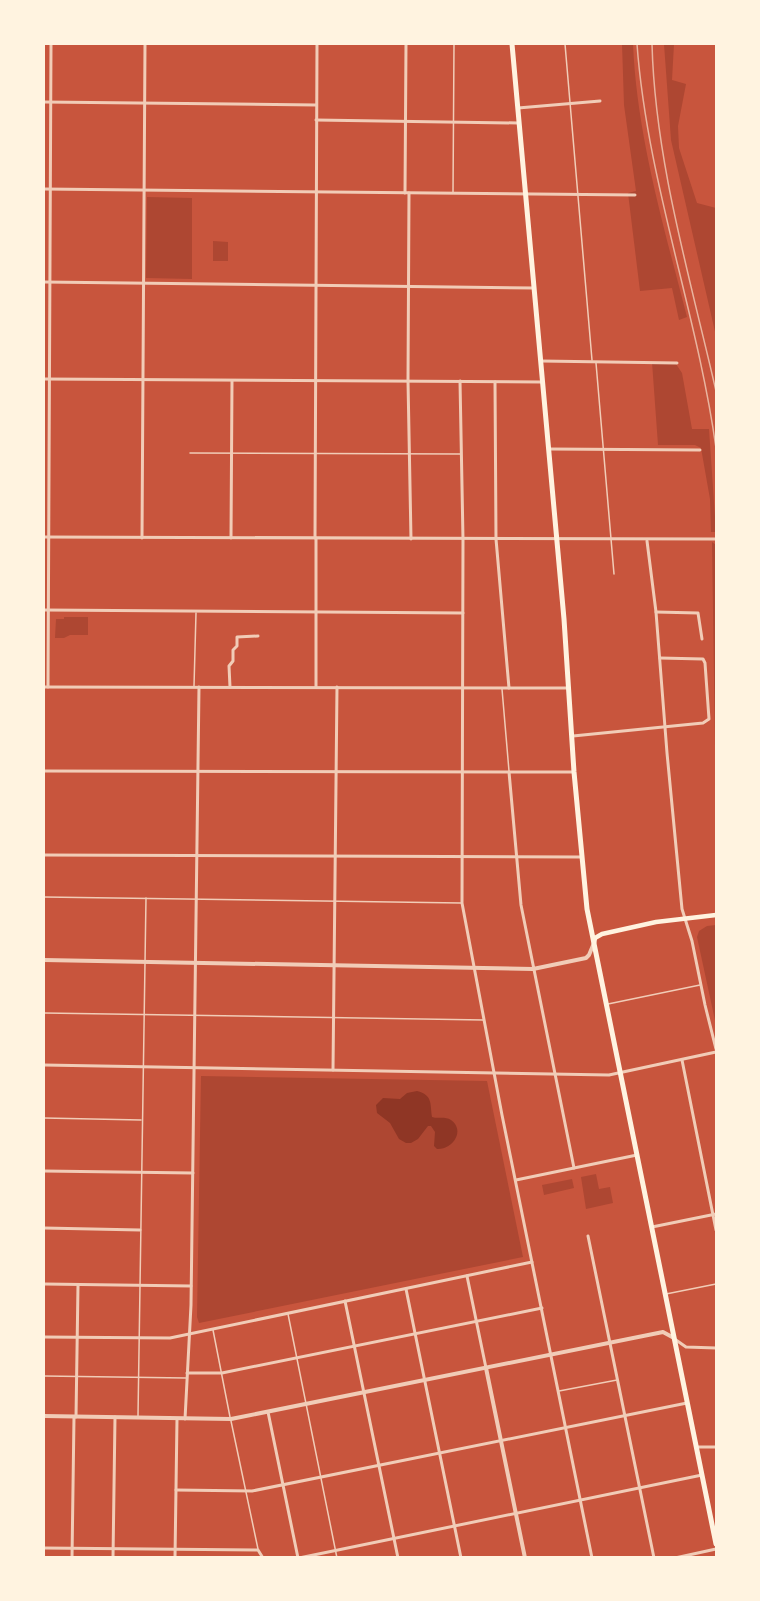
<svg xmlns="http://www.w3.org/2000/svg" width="760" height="1601" viewBox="0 0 760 1601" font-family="Signika,sans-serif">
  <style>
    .green { fill: #ae4732 }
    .water { fill: #8f3625 }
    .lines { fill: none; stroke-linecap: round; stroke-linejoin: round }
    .service { stroke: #f1ccb7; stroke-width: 1.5 }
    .minor { stroke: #f1ccb7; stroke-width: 3 }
    .tertiary { stroke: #f1ccb7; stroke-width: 4 }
    .secondary { stroke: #fff3e0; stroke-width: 4.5 }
    .primary { stroke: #fff3e0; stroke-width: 5 }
    .rail { stroke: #e9b49f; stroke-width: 1.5 }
  </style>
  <rect width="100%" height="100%" fill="#c8553d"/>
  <!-- green -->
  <g class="green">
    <path d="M622,44H633C637,137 664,227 687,317L679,320L672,288L640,291L628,193L636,191L624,105Z"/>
    <path d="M664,44H674L672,80L686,84L678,126L679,148L697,203L716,208V336L671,140Z"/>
    <path d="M147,197L192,198V279L146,278Z"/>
    <path d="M213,241L228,242V261H213Z"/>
    <path d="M652,362L676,364L682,373L692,429H709L716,532H711L710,499L701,448L695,445H658Z"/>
    <path d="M712,542L716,545V814Z"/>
    <path d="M64,617H88V635H70L64,638H55L56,619H64Z"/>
    <path d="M716,925V1025L697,937L699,931L707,926Z"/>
    <path d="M201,1076L487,1081L523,1257L199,1323L197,1317Z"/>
    <path d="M596,1174L599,1189L610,1187L613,1203L586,1209L581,1177Z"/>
    <path d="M572,1179L574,1188L544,1195L542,1185Z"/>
  </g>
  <!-- water -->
  <path class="water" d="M417,1091C433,1095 430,1104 432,1117C438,1119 445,1116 451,1120C466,1131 452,1150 437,1149L434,1146L435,1132L431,1126H428L418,1139L411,1143H406L399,1139L390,1123L377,1113L376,1105L383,1098L400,1099L407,1093Z"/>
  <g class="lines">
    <!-- service -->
    <g class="service">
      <path d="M565,44L592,360"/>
      <path d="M453,193L454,44"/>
      <path d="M596,363L614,574"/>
      <path d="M190,453L460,454"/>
      <path d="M194,686L196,613"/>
      <path d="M502,689L509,771"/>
      <path d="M44,897L461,903"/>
      <path d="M608,1004L700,985"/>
      <path d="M44,1013L484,1020"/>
      <path d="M44,1118L141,1120"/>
      <path d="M666,1294L716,1284"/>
      <path d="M288,1314L337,1558"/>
      <path d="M213,1330L230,1417"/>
      <path d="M44,1376L186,1378"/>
      <path d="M559,1391L617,1380"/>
      <path d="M138,1416L146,898"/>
      <path d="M231,1421L258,1549"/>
    </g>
    <!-- minor -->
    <g class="minor">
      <path d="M44,102L316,105"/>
      <path d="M518,108L600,101"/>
      <path d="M316,120L518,123"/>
      <path d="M44,189L635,195"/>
      <path d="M405,193L406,44"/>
      <path d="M409,193L408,381L411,539"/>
      <path d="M44,282L534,288"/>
      <path d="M541,361L677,363"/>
      <path d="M44,379L542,382"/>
      <path d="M460,381L463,539L462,903L502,1115L592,1558"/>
      <path d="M495,382L496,539L509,688"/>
      <path d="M549,449L700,450"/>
      <path d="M44,537L716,539"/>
      <path d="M142,538L145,44"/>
      <path d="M231,538L232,381"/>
      <path d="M315,538L317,44"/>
      <path d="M316,538V687"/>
      <path d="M647,541L656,612L667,753L682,909L692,941L705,1005L716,1049"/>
      <path d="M44,610L463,613"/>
      <path d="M656,612L698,613L702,639"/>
      <path d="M44,687L568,688"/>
      <path d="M48,687L51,44"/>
      <path d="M230,687L229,666L233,661V650L237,646V637L258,636"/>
      <path d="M573,736L703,723L709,719L705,663L703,659L660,658"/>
      <path d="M44,771L574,772"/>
      <path d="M509,772L521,905L574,1168"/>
      <path d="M44,855L582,857"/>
      <path d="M682,1060L716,1230"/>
      <path d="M44,1065L609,1075L716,1052"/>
      <path d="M333,1070L337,687"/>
      <path d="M44,1171L193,1173"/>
      <path d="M516,1180L637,1155"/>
      <path d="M652,1227L716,1214"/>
      <path d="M44,1228L140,1230"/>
      <path d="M588,1236L654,1558"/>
      <path d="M467,1276L486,1368"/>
      <path d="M44,1284L191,1286"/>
      <path d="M406,1289L461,1558"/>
      <path d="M345,1301L398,1558"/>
      <path d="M44,1337L170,1338L532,1262"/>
      <path d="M676,1340L686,1347L716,1348"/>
      <path d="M187,1373H222L542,1308"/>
      <path d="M268,1412L298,1558"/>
      <path d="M76,1417L78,1285"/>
      <path d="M185,1419L191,1305L199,687"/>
      <path d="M697,1447H716"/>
      <path d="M176,1490L252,1491L687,1403"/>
      <path d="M44,1548L258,1550L263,1558"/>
      <path d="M72,1558L74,1417"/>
      <path d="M113,1558L115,1417"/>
      <path d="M175,1558L177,1419"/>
      <path d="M299,1558L702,1475"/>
      <path d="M675,1558L716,1549"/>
    </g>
    <!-- tertiary -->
    <g class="tertiary">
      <path d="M44,960L533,969L586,958L589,955L594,943"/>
      <path d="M486,1368L525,1558"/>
      <path d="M44,1416L231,1419L663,1332L674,1338"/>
    </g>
    <!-- secondary -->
    <path class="secondary" d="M594,943L595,938L602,934L656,922L716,915"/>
    <!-- primary -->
    <path class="primary" d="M512,44L564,619L574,772L587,909L716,1544"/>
    <!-- rail -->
    <g class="rail">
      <path d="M637,44C647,181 697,312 716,448"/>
      <path d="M652,44C655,161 690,277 716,391"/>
    </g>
  </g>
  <!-- border -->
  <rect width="760" height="1601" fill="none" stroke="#fff3e0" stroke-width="90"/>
</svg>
